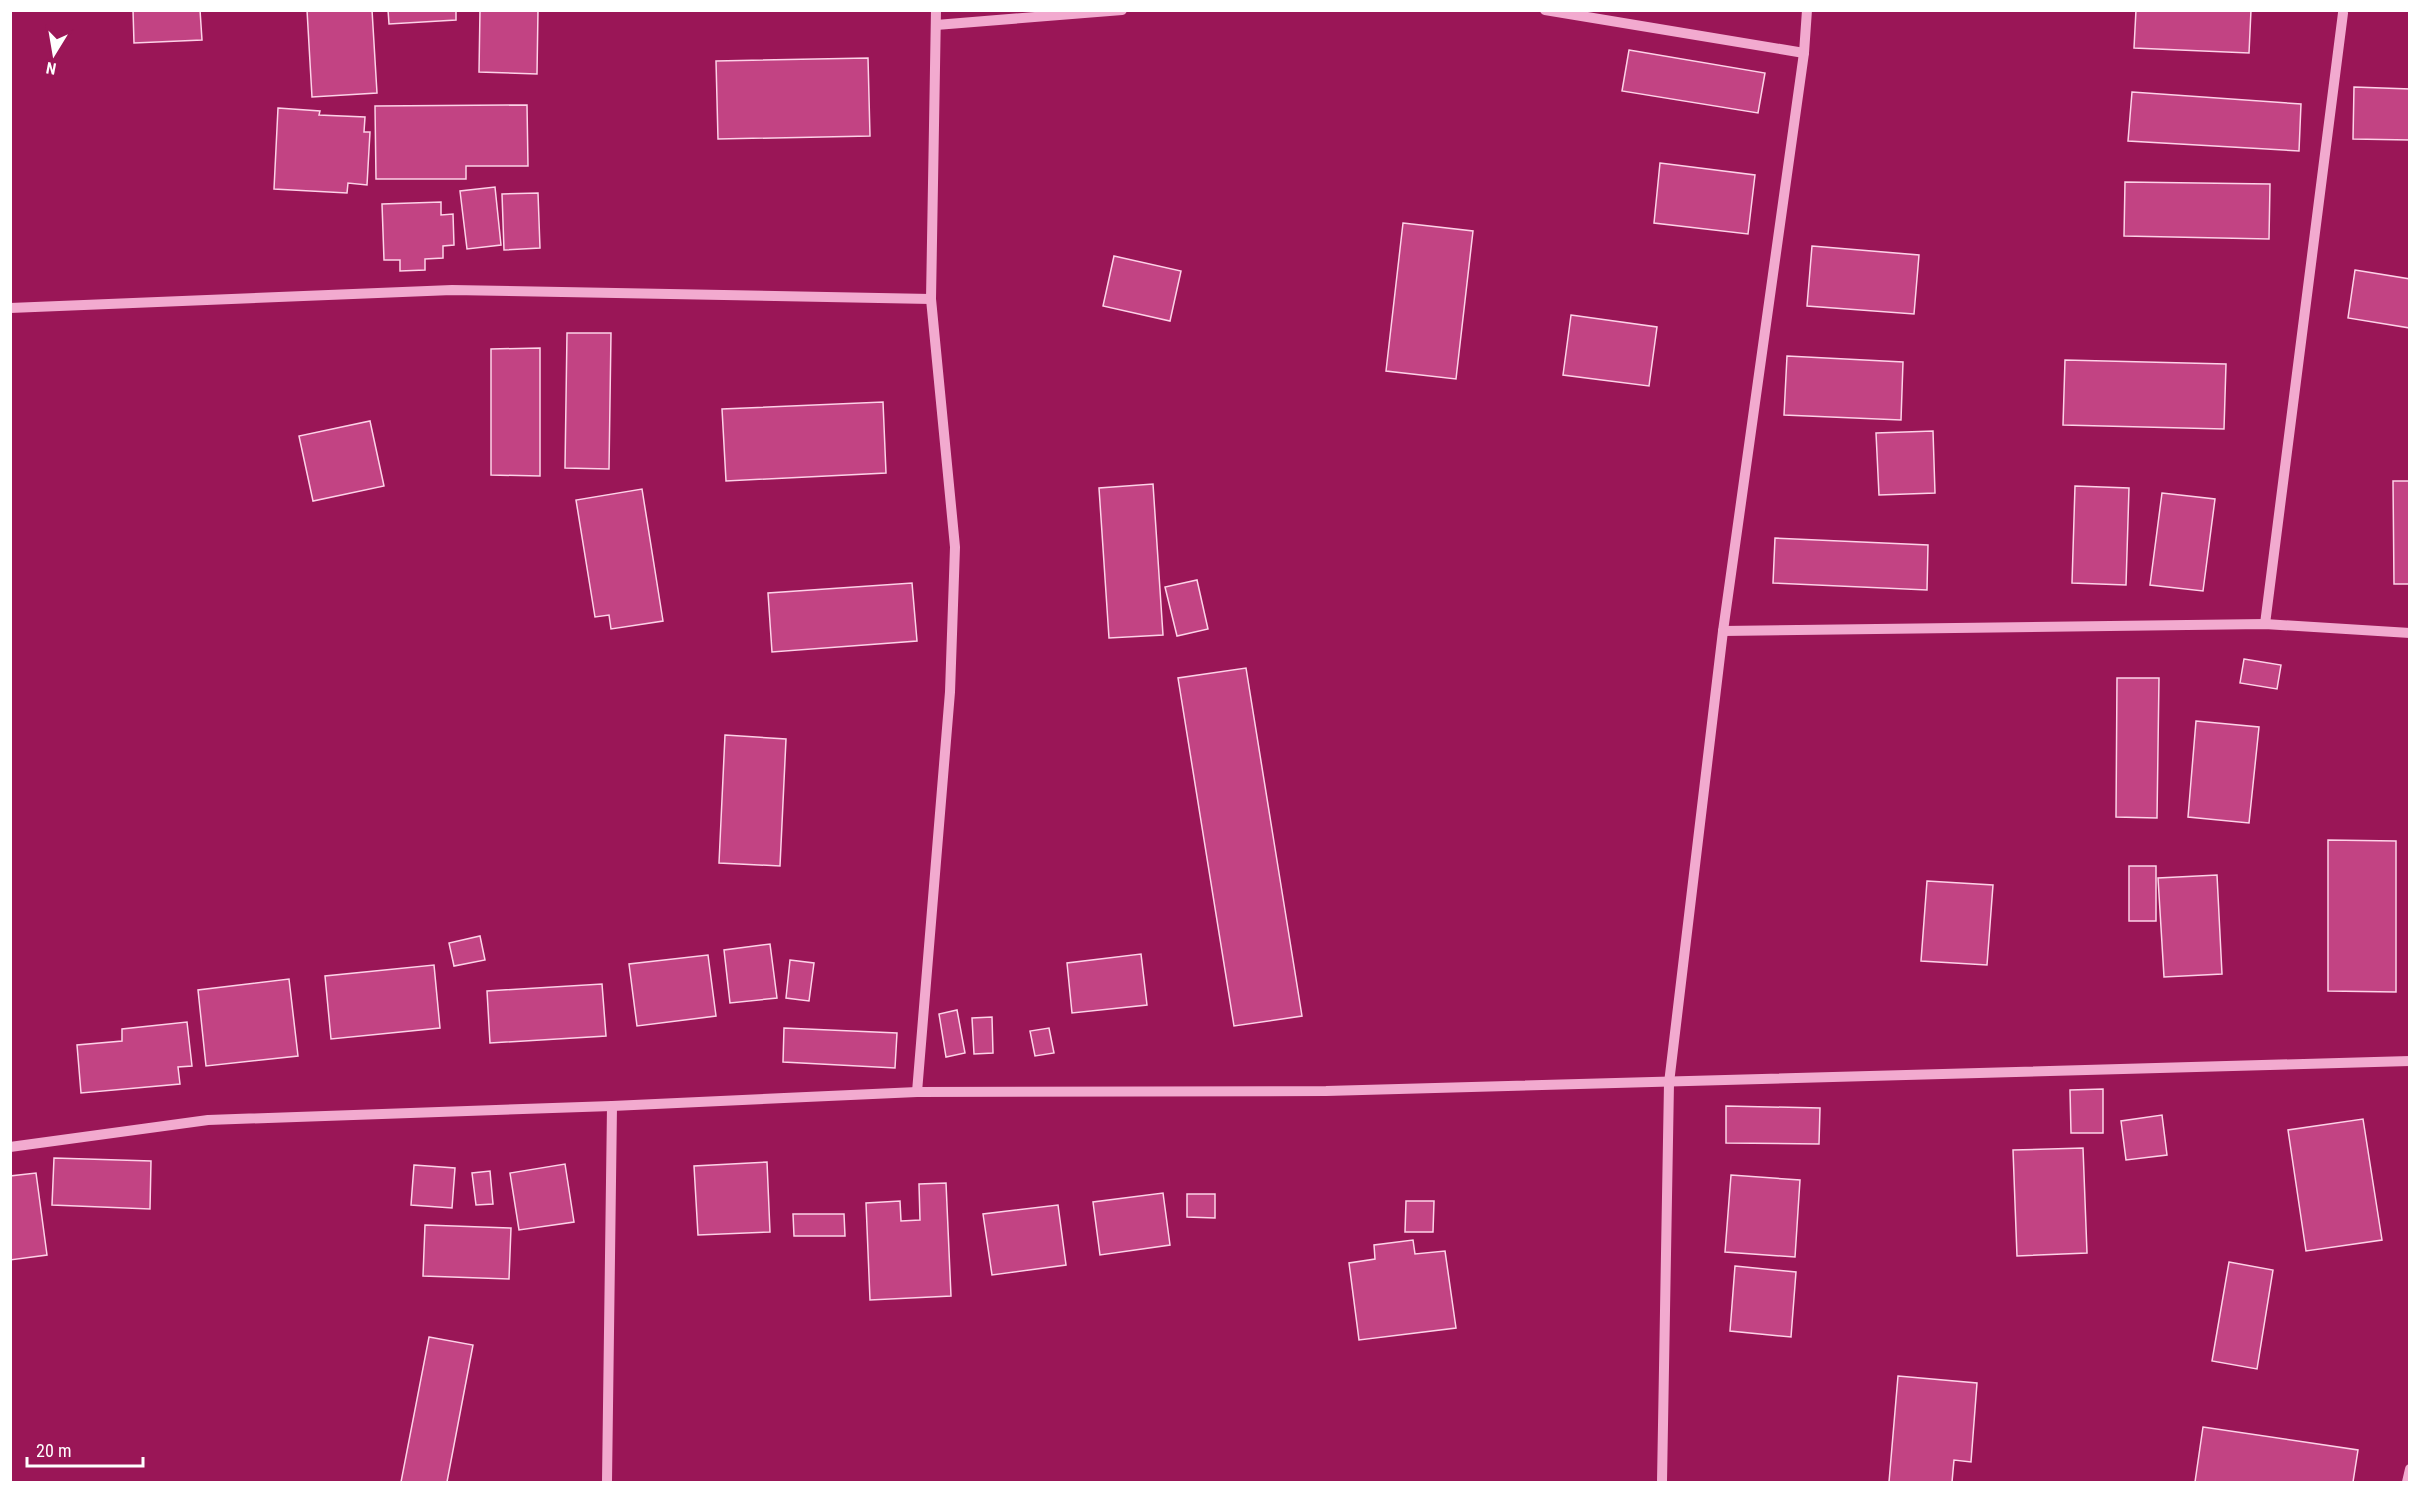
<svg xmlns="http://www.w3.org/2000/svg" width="2420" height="1493" viewBox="0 0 2420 1493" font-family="'Roboto Condensed',sans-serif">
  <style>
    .building { fill: #c24383; stroke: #fdd2e8; stroke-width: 1.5 }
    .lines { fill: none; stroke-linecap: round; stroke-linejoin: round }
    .minor { stroke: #f2aacf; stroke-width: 10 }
  </style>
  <rect width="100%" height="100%" fill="#9a1657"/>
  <!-- building -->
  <g class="building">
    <path d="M133,10H200L202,40L134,43Z"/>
    <path d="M307,10H372L377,93L312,97Z"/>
    <path d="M388,10H456V20L389,24Z"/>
    <path d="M480,10H538L537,74L479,72Z"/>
    <path d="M2136,10H2251L2249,53L2134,48Z"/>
    <path d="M1629,50L1765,73L1758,113L1622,91Z"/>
    <path d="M868,58L870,136L718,139L716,61Z"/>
    <path d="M2354,87L2410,89V140L2353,139Z"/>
    <path d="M2132,92L2301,104L2299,151L2128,141Z"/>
    <path d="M527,105L528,166H466V179H376L375,106Z"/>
    <path d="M278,108L320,111L319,115L365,117L364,132H370L367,185L348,183L347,193L274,189Z"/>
    <path d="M1660,163L1755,175L1748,234L1654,223Z"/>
    <path d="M2125,182L2270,184L2269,239L2124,236Z"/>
    <path d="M495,187L501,245L467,249L460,191Z"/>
    <path d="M538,193L540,248L504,250L502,194Z"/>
    <path d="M441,202V215L453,214L454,245L443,246V258L425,259V270L400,271V260H384L382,204Z"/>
    <path d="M1403,223L1473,231L1456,379L1386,371Z"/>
    <path d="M1812,246L1919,255L1914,314L1807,306Z"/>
    <path d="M1114,256L1181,271L1170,321L1103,306Z"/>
    <path d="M2355,270L2410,279V328L2348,318Z"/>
    <path d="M1571,315L1657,327L1649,386L1563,375Z"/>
    <path d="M567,333H611L609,469L565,468Z"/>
    <path d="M540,348V476L491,475V349Z"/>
    <path d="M1787,356L1903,362L1901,420L1784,415Z"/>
    <path d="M2065,360L2226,364L2224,429L2063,425Z"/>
    <path d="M883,402L886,473L726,481L722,409Z"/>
    <path d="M370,421L384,486L313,501L299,436Z"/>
    <path d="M1933,431L1935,493L1879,495L1876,433Z"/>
    <path d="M2393,481H2410V584H2394Z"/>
    <path d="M1153,484L1163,635L1109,638L1099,488Z"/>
    <path d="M2075,486L2129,488L2126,585L2072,583Z"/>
    <path d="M642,489L663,621L611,629L609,615L595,617L576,500Z"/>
    <path d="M2162,493L2215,499L2203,591L2150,585Z"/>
    <path d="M1775,538L1928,545L1927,590L1773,583Z"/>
    <path d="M1197,580L1208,629L1177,636L1165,587Z"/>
    <path d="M912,583L917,641L772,652L768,593Z"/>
    <path d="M2244,659L2281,665L2277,689L2240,683Z"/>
    <path d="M1246,668L1302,1016L1234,1026L1178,678Z"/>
    <path d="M2117,678H2159L2157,818L2116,817Z"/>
    <path d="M2196,721L2259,727L2249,823L2188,817Z"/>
    <path d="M725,735L786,739L780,866L719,863Z"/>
    <path d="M2328,840L2396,841V992L2328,991Z"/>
    <rect x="2129" y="866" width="27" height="55"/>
    <path d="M2217,875L2222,974L2164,977L2158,878Z"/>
    <path d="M1927,881L1993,885L1987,965L1921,961Z"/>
    <path d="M480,936L485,960L454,966L449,943Z"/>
    <path d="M770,944L777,998L730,1003L724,950Z"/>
    <path d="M1141,954L1147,1005L1072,1013L1067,963Z"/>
    <path d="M708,955L716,1016L637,1026L629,964Z"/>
    <path d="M790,960L814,963L809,1001L786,998Z"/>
    <path d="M434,965L440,1028L331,1039L325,976Z"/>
    <path d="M289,979L298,1056L206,1066L198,990Z"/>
    <path d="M602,984L606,1036L490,1043L487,991Z"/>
    <path d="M957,1010L965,1053L946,1057L939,1014Z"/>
    <path d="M992,1017L993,1053L974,1054L972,1018Z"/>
    <path d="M187,1022L192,1066L178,1067L180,1084L81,1093L77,1045L122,1041V1029Z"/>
    <path d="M784,1028L897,1033L895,1068L783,1062Z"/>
    <path d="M1049,1028L1054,1053L1035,1056L1030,1031Z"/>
    <path d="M2103,1089V1133H2071L2070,1090Z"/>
    <path d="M1726,1106L1820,1108L1819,1144L1726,1143Z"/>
    <path d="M2162,1115L2167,1155L2126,1160L2121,1121Z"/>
    <path d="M2363,1119L2382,1240L2306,1251L2288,1130Z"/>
    <path d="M2083,1148L2087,1253L2017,1256L2013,1150Z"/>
    <path d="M54,1158L151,1161L150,1209L52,1205Z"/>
    <path d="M767,1162L770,1232L698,1235L694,1166Z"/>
    <path d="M565,1164L574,1222L519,1230L510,1173Z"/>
    <path d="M414,1165L455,1168L452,1208L411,1205Z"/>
    <path d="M490,1171L493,1204L476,1205L472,1173Z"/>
    <path d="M36,1173L47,1255L10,1260V1176Z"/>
    <path d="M1731,1175L1800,1180L1795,1257L1725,1252Z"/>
    <path d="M946,1183L951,1296L870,1300L866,1203L900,1201L901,1221L920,1220L919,1184Z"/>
    <path d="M1163,1193L1170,1245L1100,1255L1093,1202Z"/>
    <path d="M1187,1194H1215V1218L1187,1217Z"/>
    <path d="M1406,1201H1434L1433,1232H1405Z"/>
    <path d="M1058,1205L1066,1265L992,1275L983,1214Z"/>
    <path d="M793,1214H844L845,1236H794Z"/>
    <path d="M425,1225L511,1228L509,1279L423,1276Z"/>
    <path d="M1413,1240L1415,1254L1445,1251L1456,1328L1359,1340L1349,1263L1375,1259L1374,1245Z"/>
    <path d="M2229,1262L2273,1270L2257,1369L2212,1361Z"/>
    <path d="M1735,1266L1796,1272L1791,1337L1730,1331Z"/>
    <path d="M429,1337L473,1345L447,1482H401Z"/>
    <path d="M1898,1376L1977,1383L1971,1462L1954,1460L1952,1482H1889Z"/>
    <path d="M2203,1427L2358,1450L2353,1482H2195Z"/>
  </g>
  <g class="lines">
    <!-- minor -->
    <g class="minor">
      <path d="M1545,10L1804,53"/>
      <path d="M936,25L1122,10"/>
      <path d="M10,308L452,290L931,299"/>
      <path d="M2265,624L2343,13"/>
      <path d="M1723,631L2265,624L2410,633"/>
      <path d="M917,1092L950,692L955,547L931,299L936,10"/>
      <path d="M10,1147L208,1120L612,1106L917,1092L1326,1091L2410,1061"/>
      <path d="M607,1482L612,1106"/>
      <path d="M1662,1482L1669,1083L1723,631L1804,53L1807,10"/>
      <path d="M2407,1482L2410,1469"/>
    </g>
  </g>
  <!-- border -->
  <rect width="2420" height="1493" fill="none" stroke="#ffffff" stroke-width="24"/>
  <!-- north arrow -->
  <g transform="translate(54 54) rotate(191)" stroke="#9a1657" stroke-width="4.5" paint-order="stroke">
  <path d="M0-4.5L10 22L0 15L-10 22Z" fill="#ffffff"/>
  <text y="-9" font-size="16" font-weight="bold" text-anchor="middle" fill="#ffffff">N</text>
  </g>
  <!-- scale -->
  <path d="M27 1457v9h116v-9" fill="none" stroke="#ffffff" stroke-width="3"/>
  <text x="36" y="1457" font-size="18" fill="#ffffff" stroke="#9a1657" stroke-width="4.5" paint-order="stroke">20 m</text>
</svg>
